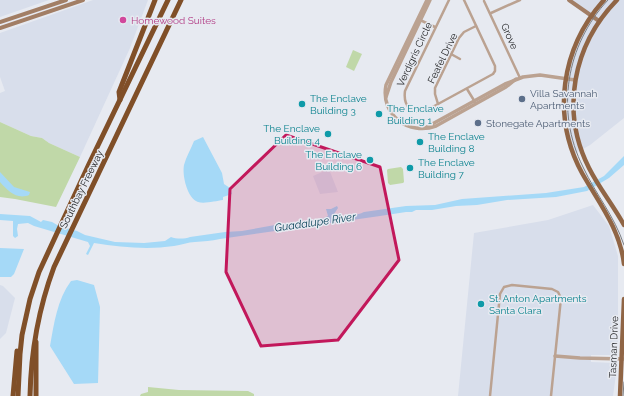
<svg xmlns="http://www.w3.org/2000/svg" width="624" height="396" viewBox="0 0 624 396" font-family="Raleway,sans-serif">
  <style>
    .built { fill: #d8deeb }
    .green { fill: #c0d8a8 }
    .water { fill: #a5d9f7 }
    .lines { fill: none; stroke-linecap: round; stroke-linejoin: round }
    .minor { stroke: #bba291; stroke-width: 2.5 }
    .tertiary { stroke: #bba291; stroke-width: 3.5 }
    .secondary { stroke: #a27e65; stroke-width: 4 }
    .primary { stroke: #906545; stroke-width: 4.5 }
    .motorway { stroke: #804f28; stroke-width: 5 }
    .tram { stroke: #7c7e82; stroke-width: 1 }
    .marked { fill: #c2185b; fill-opacity: 0.2; stroke: #c2185b; stroke-width: 3; stroke-linejoin: round }
    .hotel-dot { fill: #d1479c; stroke: #e7eaf1; stroke-width: 1.5 }
    .service-dot { fill: #5c6f8a; stroke: #e7eaf1; stroke-width: 1.5 }
    .culture-dot { fill: #0f9aa8; stroke: #e7eaf1; stroke-width: 1.5 }
    .labels { text-anchor: middle; stroke-width: 3; stroke-linejoin: round; paint-order: stroke }
    .hotel-label { font-size: 10px; fill: #b23c85; stroke: #e7eaf1; text-anchor: start }
    .street-label { font-size: 10px; fill: #212224; stroke: #e7eaf1 }
    .service-label { font-size: 10px; fill: #4e5e75; stroke: #e7eaf1; text-anchor: start }
    .culture-label { font-size: 10px; fill: #0d838f; stroke: #e7eaf1; text-anchor: start }
    .water-label { font-size: 11px; font-style: italic; fill: #003c54; stroke: #e7eaf1 }
  </style>
  <rect width="100%" height="100%" fill="#e7eaf1"/>
  <!-- built -->
  <g class="built">
    <path d="M0,0H49L0,17Z"/>
    <path d="M93,0H148L130,48L80,157L49,143L42,138L31,136L0,122V93L5,91L0,77V33Z"/>
    <path d="M570,0H624V118L590,145L574,154L564,112L571,56L591,16Z"/>
    <path d="M329,169L338,192L320,194L313,176Z"/>
    <path d="M593,205L609,226L618,256V352L613,355H591V362L614,363L617,367L613,396H458L474,233L548,220Z"/>
    <path d="M0,285L3,286L15,298L6,333L0,339Z"/>
  </g>
  <!-- green -->
  <g class="green">
    <path d="M353,50L362,54L354,71L346,67Z"/>
    <path d="M0,122L31,136L42,138L49,143L80,157L56,207L15,199L0,197Z"/>
    <path d="M401,167L403,169L404,182L403,183L390,185L388,183L387,170L388,169Z"/>
    <path d="M148,387L179,390L248,391L254,394V396H140L141,394L148,392Z"/>
  </g>
  <!-- water -->
  <g class="water">
    <path d="M203,137L222,173L224,184L230,188L232,194L223,197V200C216,201 204,204 198,202C187,198 182,175 184,165C186,157 191,149 194,141Z"/>
    <path d="M624,156V165L609,178L587,191L556,197L507,200L477,205L456,206L432,210H416L412,212H406L380,216L220,239C211,241 204,241 195,242C188,242 181,245 174,246C146,250 121,247 94,243L88,255L86,254L90,246L88,242L34,226L28,223L18,224L17,229L18,236L15,238L13,236V221L0,220V214L30,216L41,222L43,220L52,222L59,226L77,231L85,235L115,242L144,243L165,241L171,237C176,239 185,239 190,237L225,232L242,231L275,225L322,219L328,216L326,209H331L337,206L338,208L334,214L335,218L344,217L347,215C350,216 361,214 364,212L406,206L435,205L462,199L546,193L584,187L604,176Z"/>
    <path d="M0,172L14,187L30,192L29,195C17,200 8,191 0,182Z"/>
    <path d="M0,248L24,249L14,274L11,277H0Z"/>
    <path d="M77,280L94,285L100,307L98,383L74,384L50,346C54,324 57,300 71,281Z"/>
  </g>
  <g class="lines">
    <!-- minor -->
    <g class="minor">
      <path d="M449,0L405,91C403,106 412,116 427,110L493,74L495,71V66L464,0"/>
      <path d="M484,1L520,78"/>
      <path d="M491,13L520,0"/>
      <path d="M420,20L435,27"/>
      <path d="M451,54L460,59"/>
      <path d="M467,89L475,102"/>
      <path d="M438,104L435,94V88L459,38L464,32L476,26"/>
      <path d="M490,396L500,294L504,287L512,285L552,289L558,292L561,298L551,396"/>
    </g>
    <!-- tertiary -->
    <g class="tertiary">
      <path d="M427,0L386,85C380,115 409,136 436,126L506,87L516,79"/>
      <path d="M386,97L391,82L430,0"/>
      <path d="M425,128L505,84L523,77L540,75L575,80"/>
      <path d="M555,356L580,358L624,359"/>
    </g>
    <!-- secondary -->
    <g class="secondary">
      <path d="M569,0L599,21"/>
      <path d="M0,22L66,0"/>
      <path d="M0,28L83,0"/>
    </g>
    <!-- primary -->
    <g class="primary">
      <path d="M604,0C561,48 551,116 582,173C599,203 620,229 624,264"/>
      <path d="M617,0C573,45 560,111 589,168C599,188 613,205 624,225"/>
      <path d="M620,396L624,299"/>
    </g>
    <!-- motorway -->
    <g class="motorway">
      <path d="M120,100L119,92L155,0"/>
      <path d="M13,396L17,351"/>
      <path d="M18,396L20,354L22,335L30,299L39,272L89,164L168,0"/>
      <path d="M30,396C31,350 38,310 54,267L181,0"/>
      <path d="M36,396V342"/>
    </g>
    <!-- tram -->
    <g class="tram">
      <path d="M608,0C566,45 555,111 583,167C596,195 614,215 624,245"/>
      <path d="M623,396L624,382"/>
    </g>
  </g>
  <!-- marked area -->
  <path class="marked" d="M286,135L380,167L399,260L338,340L261,346L226,272L230,189Z"/>
  <!-- markers -->
  <circle class="hotel-dot" cx="123" cy="20" r="4"/>
  <g class="service-dot">
    <circle cx="522" cy="99" r="4"/>
    <circle cx="478" cy="123" r="4"/>
  </g>
  <g class="culture-dot">
    <circle cx="302" cy="104" r="4"/>
    <circle cx="379" cy="114" r="4"/>
    <circle cx="328" cy="134" r="4"/>
    <circle cx="420" cy="142" r="4"/>
    <circle cx="370" cy="160" r="4"/>
    <circle cx="410" cy="168" r="4"/>
    <circle cx="481" cy="304" r="4"/>
  </g>
  <g class="labels">
    <!-- hotel labels -->
    <g class="hotel-label">
      <text x="131" y="24">Homewood Suites</text>
    </g>
    <!-- street labels -->
    <g class="street-label">
      <text transform="translate(510 36) rotate(66)" y="4">Grove</text>
      <text transform="translate(414 54) rotate(-65)" y="4">Verdigris Circle</text>
      <text transform="translate(442 58) rotate(-64)" y="4">Feafel Drive</text>
      <text transform="translate(81 189) rotate(-64)" y="4">Southbay Freeway</text>
      <text transform="translate(613 347) rotate(-88)" y="4">Tasman Drive</text>
    </g>
    <!-- service labels -->
    <g class="service-label">
      <text x="530" y="97">Villa Savannah<tspan x="530" dy="12">Apartments</tspan></text>
      <text x="486" y="127">Stonegate Apartments</text>
    </g>
    <!-- culture labels -->
    <g class="culture-label">
      <text x="310" y="102">The Enclave<tspan x="310" dy="12">Building 3</tspan></text>
      <text x="387" y="112">The Enclave<tspan x="387" dy="12">Building 1</tspan></text>
      <text x="320" y="132" text-anchor="end">The Enclave<tspan x="320" dy="12">Building 4</tspan></text>
      <text x="428" y="140">The Enclave<tspan x="428" dy="12">Building 8</tspan></text>
      <text x="362" y="158" text-anchor="end">The Enclave<tspan x="362" dy="12">Building 6</tspan></text>
      <text x="418" y="166">The Enclave<tspan x="418" dy="12">Building 7</tspan></text>
      <text x="489" y="302">St. Anton Apartments<tspan x="489" dy="12">Santa Clara</tspan></text>
    </g>
    <!-- water labels -->
    <g class="water-label">
      <text transform="translate(315 222) rotate(-8)" y="4">Guadalupe River</text>
    </g>
  </g>
</svg>
